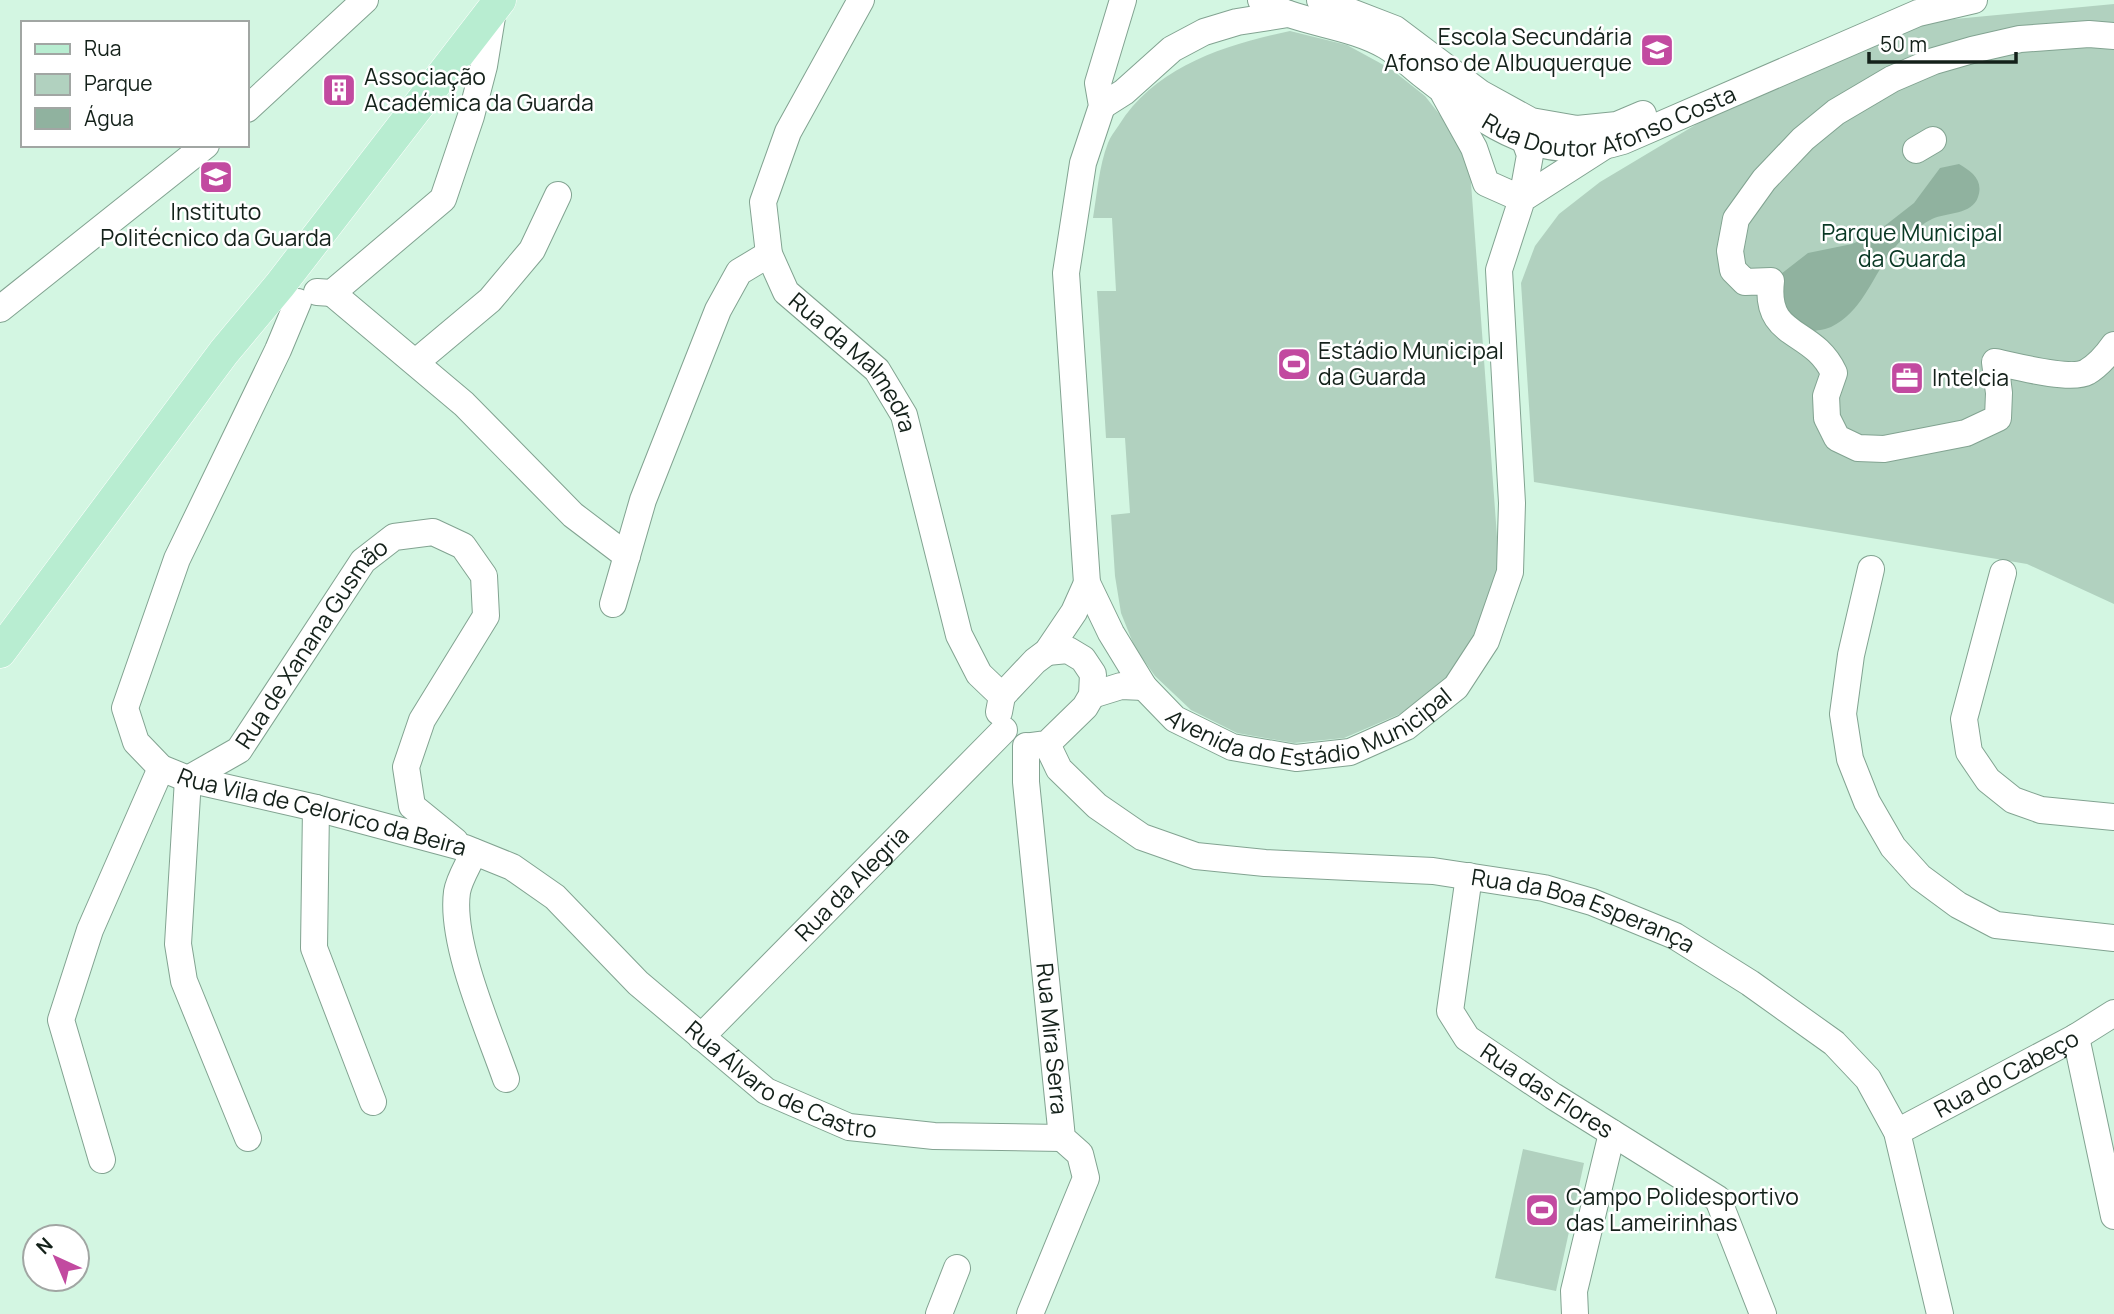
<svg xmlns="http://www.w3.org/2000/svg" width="2114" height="1314" viewBox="0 0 2114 1314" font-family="Manrope,sans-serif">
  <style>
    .green { fill: #b1d1bf }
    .water { fill: #90b29f }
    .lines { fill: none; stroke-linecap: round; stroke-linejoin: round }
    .minor-casing { stroke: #82a391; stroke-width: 28 }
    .major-casing { stroke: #fff; stroke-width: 33 }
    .minor { stroke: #fff; stroke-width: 26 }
    .major { stroke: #b8edd1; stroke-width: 32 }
    .labels { text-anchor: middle; stroke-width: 5; stroke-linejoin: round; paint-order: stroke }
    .poi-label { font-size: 23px; fill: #14211a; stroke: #fff; text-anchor: start }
    .street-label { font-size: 23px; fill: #14211a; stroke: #fff }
    .park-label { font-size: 23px; fill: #093824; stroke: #fff }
  </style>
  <rect width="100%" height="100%" fill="#d3f6e2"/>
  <!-- green -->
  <g class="green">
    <path d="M2114,4V604L2027,564L1534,482L1521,283L1535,246L1559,214L1600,182L1737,100L1923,22Z"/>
    <path d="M1290,31L1347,45L1391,69L1425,96L1451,129L1470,169L1499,564L1478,637L1449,678L1400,714L1344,738L1294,743L1237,733L1191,710L1155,676L1135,648L1121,613L1115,576L1111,515L1130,513L1125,438H1106L1097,291H1116L1112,218H1093C1097,194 1099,166 1108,143C1110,137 1115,131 1119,125C1156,66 1225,45 1290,31Z"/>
    <path d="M1523,1149L1584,1163L1556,1291L1495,1278Z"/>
  </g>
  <!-- water -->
  <path class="water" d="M1959,164C1971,171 1984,180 1978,197C1972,215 1947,212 1932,219C1924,223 1916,229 1909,234C1876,258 1870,308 1831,327C1824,330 1813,331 1805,332L1784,319L1781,274L1808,253L1852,244L1873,235L1914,203L1940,168Z"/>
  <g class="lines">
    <!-- minor casing -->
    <g class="minor-casing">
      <g id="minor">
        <path id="s1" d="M861,0L788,132L763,202L769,254L786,292L877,370L904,415L959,635L979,674L1002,696"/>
        <path id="s2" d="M1123,0L1098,83L1102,106L1083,163L1066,273L1087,583L1111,633L1144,687L1175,719L1232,747L1296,758L1350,752L1406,727L1456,687L1486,641L1510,572L1512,503L1499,270L1522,199L1603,147"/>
        <path id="s3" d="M1261,0C1270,5 1279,11 1289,14C1321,25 1357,29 1386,46C1401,55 1414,69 1428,79C1488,126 1543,166 1623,141L1918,13L1974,0"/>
        <path d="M1320,0L1395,29L1480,93L1531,121L1577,129L1617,125L1643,114"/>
        <path d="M2114,36L2089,34L2020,39L1972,50L1934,61L1892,79L1836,112L1803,139L1764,180L1736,219L1730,251L1733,270L1745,282L1771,281C1764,340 1813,327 1834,373L1826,396L1827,418L1837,438L1858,448L1884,449L1966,433L1998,418L1999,393L1995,362C2014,366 2071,381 2087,372C2097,366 2107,355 2114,345"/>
        <path d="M1444,94L1474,148L1486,183L1522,199L1530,155L1525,141"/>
        <path d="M1102,106L1124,92L1172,49L1204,32L1237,22L1288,14"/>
        <path d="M247,109L365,0"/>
        <path d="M1916,150L1933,140"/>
        <path d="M317,292L332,293L443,199L471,116L484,66L493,11"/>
        <path d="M332,293L464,404L573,515L627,556"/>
        <path id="s4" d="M298,302L278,350L177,559L125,708L136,742L161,768L188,779L316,808L465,848L512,867L555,897L638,983L766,1091L849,1127L934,1136L1062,1138"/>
        <path d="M0,309L206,145"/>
        <path d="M416,362L490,300L532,250L558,195"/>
        <path d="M1871,569L1851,655L1843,714L1850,759L1867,802L1893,847L1920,877L1958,905L1996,925L2114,938"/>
        <path d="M2003,573L1964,719L1969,752L1988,780L2013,800L2041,810L2114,817"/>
        <path d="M613,604L643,500L718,310L739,272L769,254"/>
        <path d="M1092,695L1121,686L1144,687"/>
        <path d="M999,712L1002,696L1035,661L1047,652L1074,612L1087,583"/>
        <path id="s5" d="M1047,744L1059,769L1097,806L1142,837L1196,856L1265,863L1433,871L1544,888L1592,902L1675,936L1750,983L1834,1043L1868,1079L1897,1132L1940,1314"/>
        <path id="s6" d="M1026,746V782L1062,1138L1080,1154L1086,1178L1030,1314"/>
        <path d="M1032,746L1047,744L1085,707L1092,695L1093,674L1083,659L1068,650L1047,652"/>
        <path d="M316,808L314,948L373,1102"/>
        <path d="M474,852C469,864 459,879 457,892C450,943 489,1030 506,1079"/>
        <path id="s7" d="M1469,876L1450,1011L1467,1038L1553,1096L1718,1199L1763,1314"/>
        <path id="s8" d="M701,1037L1004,730"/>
        <path d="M2076,1037L2114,1216"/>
        <path id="s9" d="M1897,1132L2076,1037L2114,1013"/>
        <path id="s10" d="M248,1138L184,981L178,944L188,779L239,750L363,561L394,537L433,532L463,546L484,576L486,616L422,720L406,767L412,806L455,841"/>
        <path d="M102,1160L61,1020L90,930L161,768"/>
        <path d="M939,1314L957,1268"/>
        <path d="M1575,1314L1574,1291L1612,1133"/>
      </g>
    </g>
    <!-- major casing -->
    <g class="major-casing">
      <path id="major" d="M0,652L224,352L280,285L500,0"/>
    </g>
    <!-- minor -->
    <use href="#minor" class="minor"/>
    <!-- major -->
    <use href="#major" class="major"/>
  </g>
  <!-- icons -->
  <defs>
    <g id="school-square" transform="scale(1.75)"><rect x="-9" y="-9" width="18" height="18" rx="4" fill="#c24aa0" stroke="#fff"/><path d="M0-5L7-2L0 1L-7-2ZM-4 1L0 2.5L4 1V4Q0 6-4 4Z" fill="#fff"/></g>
    <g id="building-square" transform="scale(1.75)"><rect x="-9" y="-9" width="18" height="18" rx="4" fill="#c24aa0" stroke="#fff"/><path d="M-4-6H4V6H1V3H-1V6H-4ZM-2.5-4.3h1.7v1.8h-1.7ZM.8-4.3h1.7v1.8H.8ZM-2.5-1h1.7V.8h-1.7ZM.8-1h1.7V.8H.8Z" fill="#fff"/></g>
    <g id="university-square" transform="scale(1.75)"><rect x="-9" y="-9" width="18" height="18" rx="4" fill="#c24aa0" stroke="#fff"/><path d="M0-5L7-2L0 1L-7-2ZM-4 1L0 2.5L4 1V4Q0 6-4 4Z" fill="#fff"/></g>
    <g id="stadium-square" transform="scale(1.75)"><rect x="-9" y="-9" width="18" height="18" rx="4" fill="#c24aa0" stroke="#fff"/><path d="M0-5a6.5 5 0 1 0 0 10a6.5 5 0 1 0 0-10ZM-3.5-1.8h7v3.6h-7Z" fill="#fff"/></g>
    <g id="office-square" transform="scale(1.75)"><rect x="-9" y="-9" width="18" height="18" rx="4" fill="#c24aa0" stroke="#fff"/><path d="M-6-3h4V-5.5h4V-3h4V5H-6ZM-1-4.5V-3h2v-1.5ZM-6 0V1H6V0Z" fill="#fff"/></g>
  </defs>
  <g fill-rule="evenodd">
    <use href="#school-square" x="1657" y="50"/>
    <use href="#building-square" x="339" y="90"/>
    <use href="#university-square" x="216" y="177"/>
    <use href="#stadium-square" x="1294" y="364"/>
    <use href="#office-square" x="1907" y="378"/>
    <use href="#stadium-square" x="1542" y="1210"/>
  </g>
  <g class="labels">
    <!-- poi labels -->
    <g class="poi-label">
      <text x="1632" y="45" text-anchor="end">Escola Secundária<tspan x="1632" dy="26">Afonso de Albuquerque</tspan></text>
      <text x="364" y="85">Associação<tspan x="364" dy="26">Académica da Guarda</tspan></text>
      <text x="216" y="220" text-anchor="middle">Instituto<tspan x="216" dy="26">Politécnico da Guarda</tspan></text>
      <text x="1318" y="359">Estádio Municipal<tspan x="1318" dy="26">da Guarda</tspan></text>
      <text x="1932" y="386">Intelcia</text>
      <text x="1566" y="1205">Campo Polidesportivo<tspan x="1566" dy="26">das Lameirinhas</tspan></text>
    </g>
    <!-- street labels -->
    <g class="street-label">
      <text dy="8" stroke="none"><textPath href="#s3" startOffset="390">Rua Doutor Afonso Costa</textPath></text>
      <text dy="8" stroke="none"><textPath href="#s1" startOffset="418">Rua da Malmedra</textPath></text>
      <text dy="8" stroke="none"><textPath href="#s10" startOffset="560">Rua de Xanana Gusmão</textPath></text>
      <text dy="8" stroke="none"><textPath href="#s2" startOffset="901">Avenida do Estádio Municipal</textPath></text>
      <text dy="8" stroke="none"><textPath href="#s4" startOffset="681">Rua Vila de Celorico da Beira</textPath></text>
      <text dy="8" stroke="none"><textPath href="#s8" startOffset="215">Rua da Alegria</textPath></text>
      <text dy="8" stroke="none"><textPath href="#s5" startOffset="586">Rua da Boa Esperança</textPath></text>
      <text dy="8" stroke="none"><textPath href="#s6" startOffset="294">Rua Mira Serra</textPath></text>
      <text dy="8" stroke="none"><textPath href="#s9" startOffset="124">Rua do Cabeço</textPath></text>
      <text dy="8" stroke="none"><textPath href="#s4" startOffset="1227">Rua Álvaro de Castro</textPath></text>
      <text dy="8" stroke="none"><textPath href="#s7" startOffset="264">Rua das Flores</textPath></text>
    </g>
    <!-- park labels -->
    <g class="park-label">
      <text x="1912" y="241">Parque Municipal<tspan x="1912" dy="26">da Guarda</tspan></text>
    </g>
  </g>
  <!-- legend -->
  <rect x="21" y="21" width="228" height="126" fill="#ffffff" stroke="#a1a6a3" stroke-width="2"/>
  <rect x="35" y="44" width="35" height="10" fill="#b8edd1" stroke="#a1a6a3" stroke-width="2"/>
  <text x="84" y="56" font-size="21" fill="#14211a">Rua</text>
  <rect x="35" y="74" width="35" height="21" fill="#b1d1bf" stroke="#a1a6a3" stroke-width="2"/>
  <text x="84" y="91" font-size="21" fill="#14211a">Parque</text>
  <rect x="35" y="108" width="35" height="21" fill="#90b29f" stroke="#a1a6a3" stroke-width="2"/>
  <text x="84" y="126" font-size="21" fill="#14211a">Água</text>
  <!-- north arrow -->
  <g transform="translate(56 1258) rotate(316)"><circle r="33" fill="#ffffff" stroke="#a1a6a3" stroke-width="2"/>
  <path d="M0-5L12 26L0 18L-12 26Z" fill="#c24aa0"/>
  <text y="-10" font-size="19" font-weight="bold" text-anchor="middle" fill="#14211a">N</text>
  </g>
  <!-- scale -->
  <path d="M1869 52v10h147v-10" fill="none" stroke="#14211a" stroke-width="3.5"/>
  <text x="1880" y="52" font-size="21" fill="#14211a" stroke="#ffffff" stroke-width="5" paint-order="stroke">50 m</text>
</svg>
